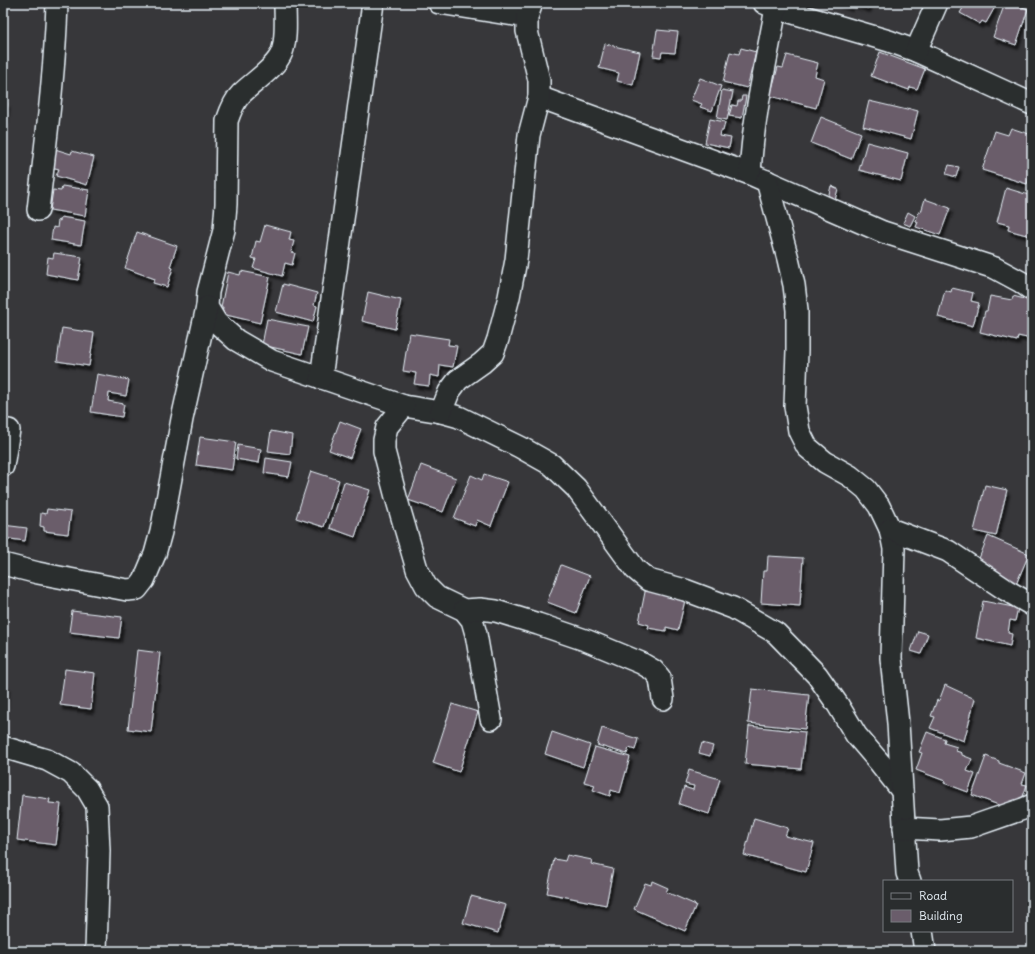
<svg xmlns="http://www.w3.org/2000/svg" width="1035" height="954" viewBox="0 0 1035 954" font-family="Delius,sans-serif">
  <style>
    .building { fill: #6a5d6b; stroke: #e8f1f8; filter: url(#shadow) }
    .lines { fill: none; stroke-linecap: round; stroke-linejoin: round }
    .minor-casing { stroke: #e8f1f8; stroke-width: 24 }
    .minor { stroke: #2a2d2e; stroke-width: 21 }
  </style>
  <defs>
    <filter id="shadow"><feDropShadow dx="2.5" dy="4.5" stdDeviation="1" flood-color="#0009"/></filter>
  </defs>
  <rect width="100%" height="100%" fill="#37373a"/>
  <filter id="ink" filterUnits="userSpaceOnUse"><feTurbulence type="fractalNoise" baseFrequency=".025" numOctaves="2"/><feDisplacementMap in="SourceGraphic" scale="8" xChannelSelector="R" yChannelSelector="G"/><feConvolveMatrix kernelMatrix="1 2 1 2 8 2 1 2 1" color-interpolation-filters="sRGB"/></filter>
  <g filter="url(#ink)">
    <!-- building -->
    <g class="building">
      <path d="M838,3H851L850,7Z"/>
      <path d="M851,3H870L868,8Z"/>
      <path d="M966,3H993L992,5L995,7L986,23L982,21L980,24L960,13Z"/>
      <path d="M1005,3H1010L1028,9L1016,45L993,37Z"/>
      <path d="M657,30L678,32L675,53L662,52L661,57L653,56Z"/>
      <path d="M605,44L640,52L633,85L617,81L619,73L599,68Z"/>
      <path d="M741,48L756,52L747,88L723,82L730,52L739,54Z"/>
      <path d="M880,52L925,69L917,89L910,87L909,90L871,76Z"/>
      <path d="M787,55L818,63L815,76L824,79L816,108L770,96L778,67L783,68Z"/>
      <path d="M700,78L721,86L712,111L700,107L702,104L691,100Z"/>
      <path d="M3,90H5L4,103H7L5,120H3Z"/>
      <path d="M722,90L733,92L727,120L717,118Z"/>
      <path d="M742,96H746L742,118L729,116L732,105L737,106L738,101H741Z"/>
      <path d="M869,101L907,110V108L918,111L911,139L863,126Z"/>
      <path d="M821,117L861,133L851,159L811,143Z"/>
      <path d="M710,119L725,122L723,131H721L720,136L731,138L729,148L705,143Z"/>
      <path d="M1011,128L1032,135V142L1031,146L1032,147V168L1027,184L982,170L995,131L1008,135Z"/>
      <path d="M867,142L908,153L901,181L859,170Z"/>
      <path d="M55,149L71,154L72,151L94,157L87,185L56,176L59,169L51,167Z"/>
      <path d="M949,165L959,167L956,177L946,174Z"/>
      <path d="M62,186L89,190L85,216L50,210L53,190L61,191Z"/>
      <path d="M831,186L838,189L835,200L828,198Z"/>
      <path d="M1006,188L1032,196V232H1031L1030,236L1008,230L1009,225L997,222Z"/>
      <path d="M925,199L950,208L940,235L916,227L918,222L916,221L919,212H921Z"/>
      <path d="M908,212L915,216L910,226L903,223Z"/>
      <path d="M61,217L85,221L81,245L51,240L53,227L57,228L58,220L60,221Z"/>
      <path d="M265,225L291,232L289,240L294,241L291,252L295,253L292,265L285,263L282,276L253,268L256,259L252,258L256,241L260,242Z"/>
      <path d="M137,232L177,246L170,267L173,268L167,287L153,283L155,279L125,268Z"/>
      <path d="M54,253L82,257L78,280L46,274L48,257L53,258Z"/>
      <path d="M241,271L270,277L260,323L222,314L223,307H221L228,272L240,275Z"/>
      <path d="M283,284L317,293L314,305L317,306L313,322L276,312Z"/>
      <path d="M952,288L973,293L971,301L979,303L973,326L938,317L945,290L951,292Z"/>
      <path d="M368,292L401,300L395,329L362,321Z"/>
      <path d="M990,296L1012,300L1013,296L1032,301V333L1031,339L1018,336L1017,341L980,332L985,311H987Z"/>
      <path d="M267,319L308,327L302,354L262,345Z"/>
      <path d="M62,328L94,333L89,366L57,361Z"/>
      <path d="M409,333L449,339L448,345L457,346L453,367L440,365L439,377L430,375L429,386L414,384L416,373L403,371Z"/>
      <path d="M97,374L129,380L126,396L109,393L108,401L124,404L122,417L91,412Z"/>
      <path d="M340,421L361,429L350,458L329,450Z"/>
      <path d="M271,431L292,435L290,454L268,451Z"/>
      <path d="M200,437L236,442L232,470L196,465Z"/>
      <path d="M238,445L261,449L259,463L236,459Z"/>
      <path d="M266,458L292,462L289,477L264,473Z"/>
      <path d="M421,465L456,478L443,512L408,500Z"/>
      <path d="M311,471L339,480L324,527L296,518Z"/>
      <path d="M484,474L508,482L491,526L477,520L475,526L454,518L471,475L482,480Z"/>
      <path d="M344,482L370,490L355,537L330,528Z"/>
      <path d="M985,485L1007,490L996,536L974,531Z"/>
      <path d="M47,509L71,512L68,534L44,531V527L40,526L41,513L46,514Z"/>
      <path d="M3,525L27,528L25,541L3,538Z"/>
      <path d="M988,536L1029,554L1014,589L978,561Z"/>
      <path d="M768,556L803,558L800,606L761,603L763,571H767Z"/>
      <path d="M561,565L590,576L576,613L547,602Z"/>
      <path d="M646,587L686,596L678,630L666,627V631L648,628L649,625L639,622Z"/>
      <path d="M983,601L1018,608L1015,621L1010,620L1008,633L1012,634L1010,646L976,638Z"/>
      <path d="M72,611L122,617L119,638L69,632Z"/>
      <path d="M918,631L928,634L921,654L911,651Z"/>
      <path d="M137,650L160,653L151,732L128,729Z"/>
      <path d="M65,669L95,673L91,709L60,705Z"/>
      <path d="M3,685H7L4,712H3Z"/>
      <path d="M945,685L975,699L964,741L930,728L935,717L931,716L937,700L939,701Z"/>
      <path d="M752,689L809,695L805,729L748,723Z"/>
      <path d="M452,704L478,712L459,772L433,763Z"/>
      <path d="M749,726L805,732L801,769L745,764Z"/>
      <path d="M602,728L638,739L635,750L629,748L627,754L597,745Z"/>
      <path d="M552,732L590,745L583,767L545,754Z"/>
      <path d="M927,732L945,739L944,743L957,747L956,751L962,753V755L972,759L967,771L975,774L968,792L944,783L945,781L916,770L922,753L919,752Z"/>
      <path d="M702,743L713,746L710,756L699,753Z"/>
      <path d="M595,747L630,757L620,793L611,790L610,796L593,790L595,785L584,782Z"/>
      <path d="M986,756L999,761V763L1026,773L1022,784L1027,785L1021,802L1016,800L1012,810L972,795Z"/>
      <path d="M689,770L720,779L709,814L679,804L684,787L693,790L694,786L685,784Z"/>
      <path d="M22,795L50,799L49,803L61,804L56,845L17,840Z"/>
      <path d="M754,818L788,828L785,836L814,843L806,872L744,855Z"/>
      <path d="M567,855L592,860L591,864L613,869L606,905L547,893L554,859L565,861Z"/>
      <path d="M652,881L668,888L666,892L696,905L685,931L634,909L645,883L651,885Z"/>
      <path d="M471,896L506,905L498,933L463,923Z"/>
    </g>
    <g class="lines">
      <!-- minor casing -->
      <g class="minor-casing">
        <g id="minor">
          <path d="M285,3C285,18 287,38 282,52C276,68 253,82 241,94C234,101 230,112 227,121L226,204L224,230L208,292L207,307L216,322L236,340L272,361L404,406L441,412L459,417L520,447L552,465L576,488L635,569L648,580L663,584L685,590L733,608L776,633L817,675L838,705L856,735L880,763L902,791"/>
          <path d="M439,3L527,17"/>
          <path d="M764,3L776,8L889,41L916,51L1032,104"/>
          <path d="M916,51L937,3"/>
          <path d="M539,97L750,174L883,232L995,268L1021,282L1032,290"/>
          <path d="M750,174C753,117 766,63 776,8"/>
          <path d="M767,181L788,259L794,285L797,310V351L795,406L799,431L807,447L825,462L850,476L866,489L879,506L890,529L894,549L891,658L898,723L907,873L910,881"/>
          <path d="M38,210C46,141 55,72 57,3"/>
          <path d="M321,378L373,3"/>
          <path d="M404,406L387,427L384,440V451L396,497L417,569L426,586L437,597L464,610L472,620L476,634L491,719"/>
          <path d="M441,412L449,392L458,380L482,363L493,353L498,339L509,297L516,260L529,135L539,97V80L527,31V17L532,3"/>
          <path d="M3,466L9,430"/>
          <path d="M890,529L948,551L1006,590L1032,605"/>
          <path d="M3,564L38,573L127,590L137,589L144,580L155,554L161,532L182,419L207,307"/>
          <path d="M464,610L480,609L496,611L538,624L588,641L641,663L653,670L660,678L663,699"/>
          <path d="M3,747L47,760L71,773L87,789L97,806L99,851L96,951"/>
          <path d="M904,828L940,830L971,827L1023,809L1032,805"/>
          <path d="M922,931L925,951"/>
        </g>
      </g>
      <!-- minor -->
      <use href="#minor" class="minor"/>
    </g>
  </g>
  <!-- margin -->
  <rect width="1035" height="954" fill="none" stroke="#2a2d2e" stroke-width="16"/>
  <rect x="8" y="8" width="1019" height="938" fill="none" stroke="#e8f1f8" stroke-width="1.5" filter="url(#ink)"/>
  <!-- legend -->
  <rect x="883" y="880" width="130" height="52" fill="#2a2d2e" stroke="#767b7f"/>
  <rect x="891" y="893" width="20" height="6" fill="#2a2d2e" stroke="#767b7f"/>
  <text x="919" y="900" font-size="12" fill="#e8f1f8">Road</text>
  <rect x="891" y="910" width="20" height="12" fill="#6a5d6b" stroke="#767b7f"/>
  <text x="919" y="920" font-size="12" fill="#e8f1f8">Building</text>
</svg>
